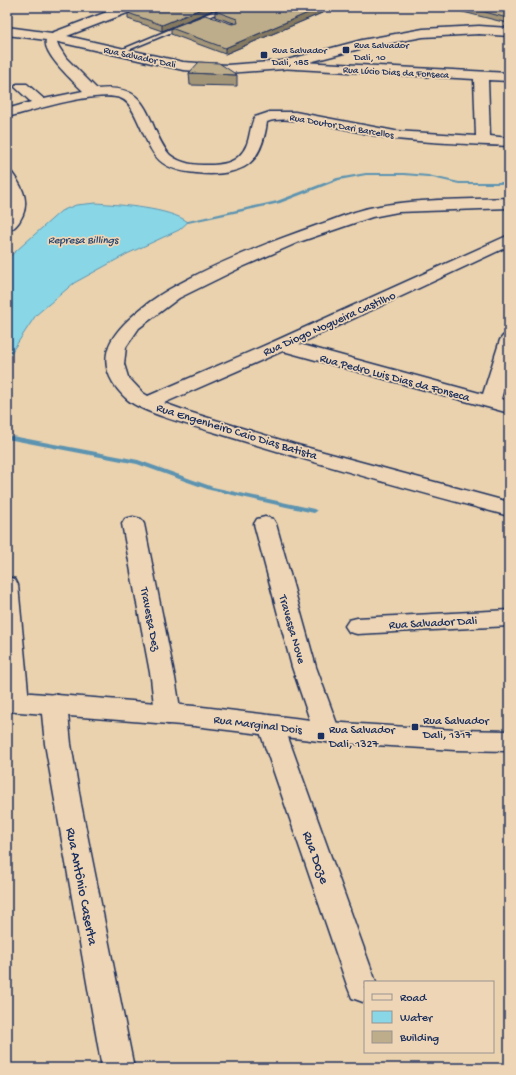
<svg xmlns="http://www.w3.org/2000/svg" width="516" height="1075" viewBox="0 0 516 1075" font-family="'Gochi Hand',sans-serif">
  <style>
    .water { fill: #88d6e6; stroke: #5c93b0 }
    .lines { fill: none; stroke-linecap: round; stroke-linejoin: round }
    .stream { fill: #5c93b0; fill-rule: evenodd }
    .lane-casing { stroke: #1b2f5e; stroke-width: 3 }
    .street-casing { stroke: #1b2f5e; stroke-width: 3 }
    .secondary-casing { stroke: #1b2f5e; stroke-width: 3 }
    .lane { fill: #edd5b5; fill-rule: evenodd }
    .street { fill: #edd5b5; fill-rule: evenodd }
    .secondary { fill: #edd5b5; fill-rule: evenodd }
    .wall { fill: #a39578; stroke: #1b2f5e }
    .shaded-wall { fill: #857961; stroke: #1b2f5e }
    .building { fill: #bead8b; stroke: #1b2f5e }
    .poi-dot { fill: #1b2f5e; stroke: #edd5b5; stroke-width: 1.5 }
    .labels { text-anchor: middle; stroke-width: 3.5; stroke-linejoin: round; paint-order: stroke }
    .far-poi-label { font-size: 10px; fill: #1b2f5e; stroke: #edd5b5; text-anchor: start }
    .far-street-label { font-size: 10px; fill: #1b2f5e; stroke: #edd5b5 }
    .far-water-label { font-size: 11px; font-style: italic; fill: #2b4872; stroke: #edd5b5 }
    .street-label { font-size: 12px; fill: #1b2f5e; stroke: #edd5b5 }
    .poi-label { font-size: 12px; fill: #1b2f5e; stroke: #edd5b5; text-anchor: start }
    .near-street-label { font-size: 14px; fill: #1b2f5e; stroke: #edd5b5 }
  </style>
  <rect width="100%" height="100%" fill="#ead2ae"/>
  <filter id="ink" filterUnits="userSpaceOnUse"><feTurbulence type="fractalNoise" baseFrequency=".025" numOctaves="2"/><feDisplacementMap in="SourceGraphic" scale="8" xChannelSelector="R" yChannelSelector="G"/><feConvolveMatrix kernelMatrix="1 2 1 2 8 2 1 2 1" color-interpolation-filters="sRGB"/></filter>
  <g filter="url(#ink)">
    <!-- water -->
    <path class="water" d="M96,203C121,205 169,208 188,222L179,230L127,254L74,283L36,315L7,359V259L61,211L76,205Z"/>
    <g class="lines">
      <!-- stream -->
      <g class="stream">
        <path d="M366,173H404L428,175L459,182H509V184H459L428,177L404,175H366L339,180L280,203L188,223L186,222L188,221L277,201L337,178Z"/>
        <path d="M7,435L138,460L213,487L314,509L317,511L314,513L210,490L137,464L7,439Z"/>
      </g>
      <!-- lane casing -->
      <g class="lane-casing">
        <path id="lane" d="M224,7L230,8L121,53L116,52Z"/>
      </g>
      <!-- street casing -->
      <g class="street-casing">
        <g id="street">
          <path d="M7,27L59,34L60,37L57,42L59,47L66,58L97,89C135,85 143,99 156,132C160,140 164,149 170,155C181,164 195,165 208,165C219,165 231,164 239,156C252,144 248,128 255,117L270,112H295L395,131L476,136L474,79L278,68L276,65L278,62L283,61L509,73V81L488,80L490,136L509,138V146C471,144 434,143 396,139C366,136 292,112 267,122C265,138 259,159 244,167C230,174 212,175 196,173C150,169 152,148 134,113C131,107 127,100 120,98C97,90 32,111 7,117V109L31,102L15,87L17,84H27L44,99L83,91C73,81 42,53 46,40L7,35Z"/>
          <path d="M7,171L12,173C24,189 31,204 19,222C15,227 13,229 7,231V214L10,201L7,189Z"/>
          <path d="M509,198V208L398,212L372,217L299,242L240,268L179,298L139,328L126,347L124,364L128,377L143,393L148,396L275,341L509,235V246L299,344L483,394L500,340L503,336L509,334V371L501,399L509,401V413L283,351L164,403L189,412L294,444L509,502V516C411,490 314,463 217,433C196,427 143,413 128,400C113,387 102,369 108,349C114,327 149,301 168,290C215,263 267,243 318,225C335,219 352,212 369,208C415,198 463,200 509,198Z"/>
          <path d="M133,517L141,519L144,524L175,678L181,714L177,721L168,724L159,721L155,714L151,678L122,524L125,519Z"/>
          <path d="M265,517L273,519L276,524L316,667L340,732L336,739L327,742L318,739L314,732L292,667L254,524L257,519Z"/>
          <path d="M7,577L15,579L18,585L29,702L25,709L16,712L7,708Z"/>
          <path d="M509,610V626L357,634L349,632L345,626L349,620L357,618Z"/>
          <path d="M54,694L63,697L67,704L71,744L81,804L134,1068H102L45,744L41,704L45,697Z"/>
          <path d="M271,716L280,719L284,726L376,982H365V1001L363,1002L352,998L348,988L258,726L262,719Z"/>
        </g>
      </g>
      <!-- secondary casing -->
      <g class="secondary-casing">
        <g id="secondary">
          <path d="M120,7H137L135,10L67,36L183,62L227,65L283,61L362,40L423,29L479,26L509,28V36L479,34L423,37L363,48L283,69L227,73L183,70L54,41L49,40L48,37L49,34Z"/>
          <path d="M7,691L194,706L327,722L455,730L509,731V751L455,750L327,742L194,726L7,711Z"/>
        </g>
      </g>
      <!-- lane -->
      <use href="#lane" class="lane"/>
      <!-- street -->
      <use href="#street" class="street"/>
      <!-- secondary -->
      <use href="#secondary" class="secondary"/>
    </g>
    <!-- wall -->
    <g class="wall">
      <path d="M144,7H220L162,31L128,19V13Z"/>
      <path d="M223,7H336L225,54L171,34V28L234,23L215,17V11Z"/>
      <path d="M447,7H509L507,23L447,8Z"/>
      <path d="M189,73L237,75V86L190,85Z"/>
    </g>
    <!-- shaded-wall -->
    <g class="shaded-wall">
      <path d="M206,7H220L162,31V25Z"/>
      <path d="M322,7H336L225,54V48Z"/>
      <path d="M509,17V22L507,23V18Z"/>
    </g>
    <!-- building -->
    <g class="building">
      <path d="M144,7H206L162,25L128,13Z"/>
      <path d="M223,7H322L225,48L171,28L205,15L232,24L238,23L237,19L215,11Z"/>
      <path d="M467,7H509V17L507,18Z"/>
      <path d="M199,62L219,63L237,75L189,73Z"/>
    </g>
  </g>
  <!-- markers -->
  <g class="poi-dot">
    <rect x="342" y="46" width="8" height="8" rx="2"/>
    <rect x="260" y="51" width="8" height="8" rx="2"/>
    <rect x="411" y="723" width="8" height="8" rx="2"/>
    <rect x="317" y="732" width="8" height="8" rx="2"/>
  </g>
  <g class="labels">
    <!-- far-poi labels -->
    <g class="far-poi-label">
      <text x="354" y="48">Rua Salvador<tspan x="354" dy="12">Dali, 10</tspan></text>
      <text x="272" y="53">Rua Salvador<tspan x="272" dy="12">Dali, 185</tspan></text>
    </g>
    <!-- far-street labels -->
    <g class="far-street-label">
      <text transform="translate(140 56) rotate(12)" y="4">Rua Salvador Dali</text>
      <text transform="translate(396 71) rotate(3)" y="4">Rua Lúcio Dias da Fonseca</text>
      <text transform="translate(342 125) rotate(10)" y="4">Rua Doutor Dari Barcellos</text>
    </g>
    <!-- far-water labels -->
    <g class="far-water-label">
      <text x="83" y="243">Represa Billings</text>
    </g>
    <!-- street labels -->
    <g class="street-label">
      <text transform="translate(329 323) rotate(-24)" y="4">Rua Diogo Nogueira Castilho</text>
      <text transform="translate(395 377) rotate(15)" y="4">Rua Pedro Luis Dias da Fonseca</text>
      <text transform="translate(237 431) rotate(17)" y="4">Rua Engenheiro Caio Dias Batista</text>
      <text transform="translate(151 619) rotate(79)" y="4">Travessa Dez</text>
      <text transform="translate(433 622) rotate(-3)" y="4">Rua Salvador Dali</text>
      <text transform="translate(293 629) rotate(74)" y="4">Travessa Nove</text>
      <text transform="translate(258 724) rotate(7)" y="4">Rua Marginal Dois</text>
    </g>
    <!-- poi labels -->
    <g class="poi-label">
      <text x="423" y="724">Rua Salvador<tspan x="423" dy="14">Dali, 1317</tspan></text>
      <text x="329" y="733">Rua Salvador<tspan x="329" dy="14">Dali, 1327</tspan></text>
    </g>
    <!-- near-street labels -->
    <g class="near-street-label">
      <text transform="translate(317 857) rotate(70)" y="5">Rua Doze</text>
      <text transform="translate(83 886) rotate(79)" y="5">Rua Antônio Caserta</text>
    </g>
  </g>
  <!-- margin -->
  <rect width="516" height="1075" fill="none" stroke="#edd5b5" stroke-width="24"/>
  <rect x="12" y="12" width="492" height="1051" fill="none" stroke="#1b2f5e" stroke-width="1.5" filter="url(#ink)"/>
  <!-- legend -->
  <rect x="364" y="981" width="130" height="72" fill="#edd5b5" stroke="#999392"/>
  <rect x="372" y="994" width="20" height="6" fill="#edd5b5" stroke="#999392"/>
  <text x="400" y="1001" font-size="12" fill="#1b2f5e">Road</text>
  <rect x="372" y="1011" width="20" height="12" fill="#88d6e6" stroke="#999392"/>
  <text x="400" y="1021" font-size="12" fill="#1b2f5e">Water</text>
  <rect x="372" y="1031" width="20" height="12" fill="#bead8b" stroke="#999392"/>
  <text x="400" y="1041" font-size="12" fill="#1b2f5e">Building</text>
</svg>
